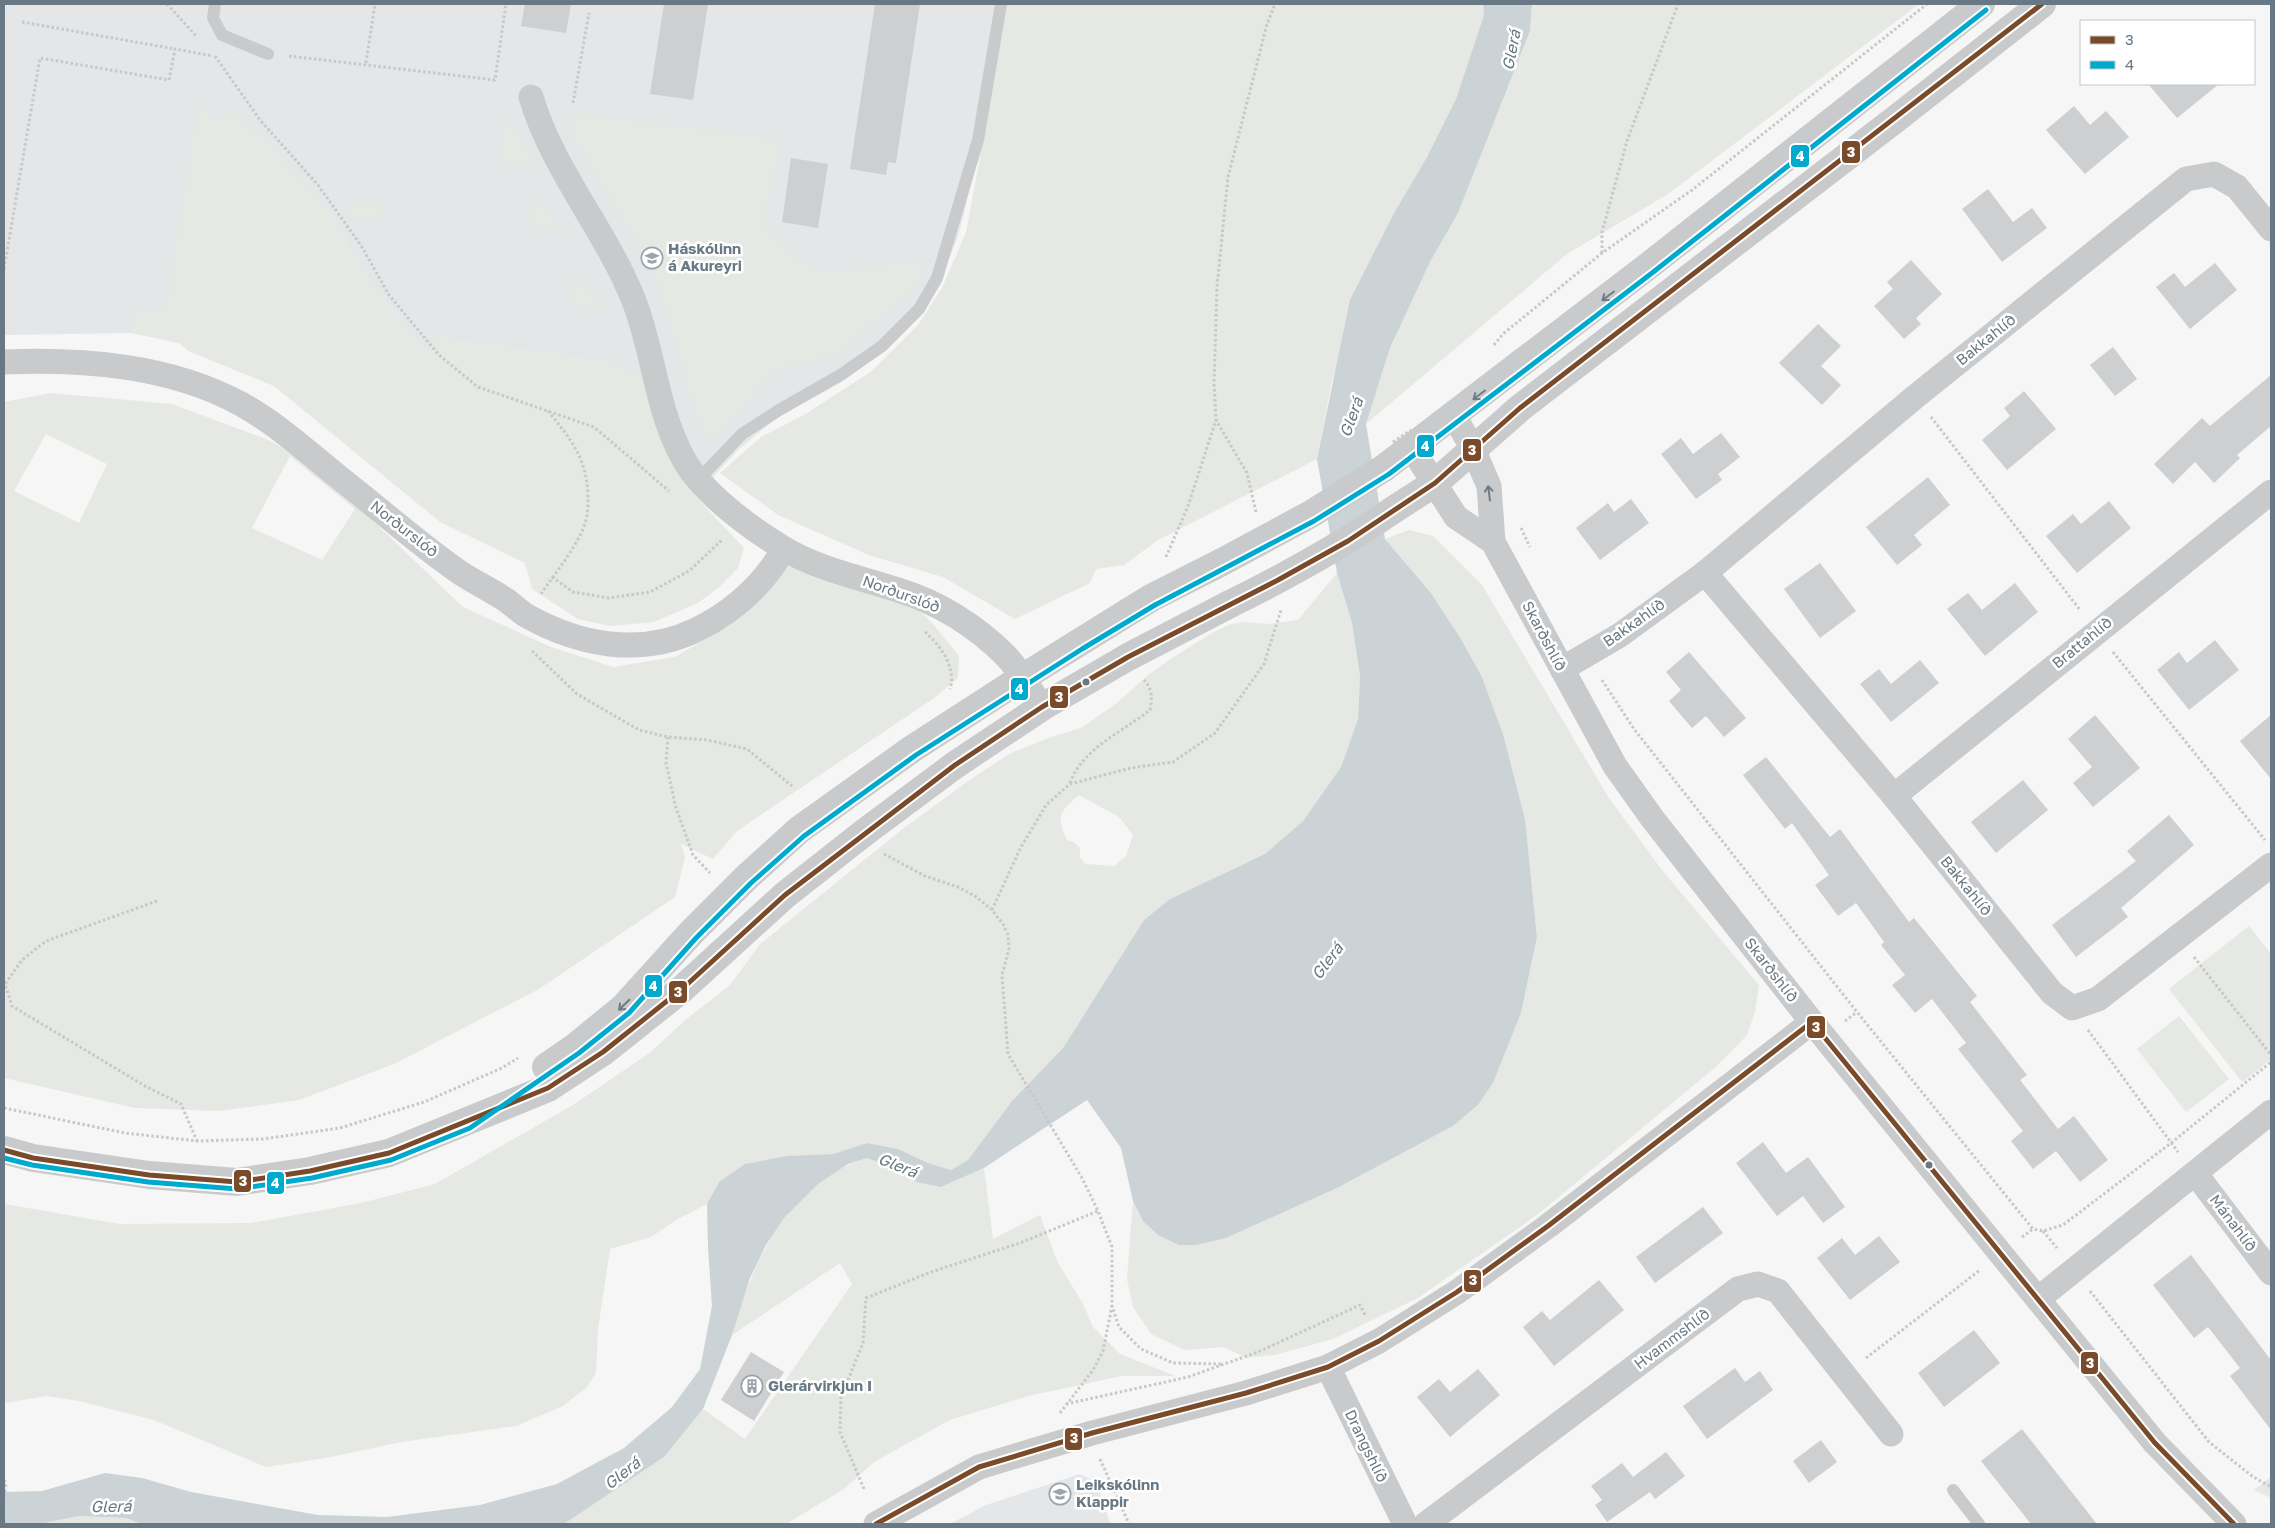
<svg xmlns="http://www.w3.org/2000/svg" width="2275" height="1528" viewBox="0 0 2275 1528" font-family="'Golos Text',sans-serif">
  <style>
    .built { fill: #e5e6e7 }
    .green { fill: #e5e8e3; fill-rule: evenodd }
    .water { fill: #cbd3d6 }
    .building { fill: #cdcfd0 }
    .lines { fill: none; stroke-linecap: round; stroke-linejoin: round }
    .path { stroke: #c6c8c9; stroke-width: 3; stroke-dasharray: 2.5 2.5; stroke-linecap: butt }
    .service { stroke: #c9cacb; stroke-width: 12 }
    .minor { stroke: #c9cacb; stroke-width: 25 }
    .tertiary { stroke: #c9cacb; stroke-width: 28 }
    .path-bridge { stroke: #c6c8c9; stroke-width: 3; stroke-dasharray: 2.5 2.5; stroke-linecap: butt }
    .tertiary-bridge { stroke: #c9cacb; stroke-width: 28 }
    .bus-1-casing { stroke: #fff; stroke-width: 9 }
    .bus-2-casing { stroke: #fff; stroke-width: 9 }
    .bus-1 { stroke: #7a4b2a; stroke-width: 5 }
    .bus-2 { stroke: #00a9ce; stroke-width: 5 }
    .oneway { stroke: #6d7c88 }
    .bus-dot { fill: #687884; stroke: #fff; stroke-width: 2 }
    .labels { text-anchor: middle; stroke-width: 5; stroke-linejoin: round; paint-order: stroke }
    .poi-label { font-size: 15px; font-weight: bold; fill: #687884; stroke: #fff; text-anchor: start }
    .street-label { font-size: 15px; fill: #687884; stroke: #fff }
    .water-label { font-size: 16px; font-style: italic; fill: #637980; stroke: #fff }
    .line-badge { stroke: #fff; stroke-width: 2 }
    .badge-label { font-size: 14px; text-anchor: middle; font-weight: bold; fill: #fff }
  </style>
  <rect width="100%" height="100%" fill="#f6f6f6"/>
  <!-- built -->
  <g class="built">
    <path d="M4,4H1004L987,121L958,237L934,295L899,337L842,382L777,418L740,448L709,481L698,490L695,496L669,459L640,375L604,362L437,338L428,353L410,334L368,279L327,211L179,343L132,333L4,335Z"/>
    <path d="M1080,1474L1097,1483L1110,1524H950L986,1505Z"/>
  </g>
  <!-- green -->
  <g class="green">
    <path d="M1004,4H1483L1484,15L1456,99L1426,159L1332,380L1317,459L1158,540L1124,565L1096,569L1090,583L1015,619L943,577L869,555L778,515L720,473L761,437L804,415L872,371L918,325L942,288L966,232L987,121Z"/>
    <path d="M1532,4H1919L1668,194L1567,254L1366,424L1390,348L1430,262L1458,213L1530,31Z"/>
    <path d="M198,106L219,122L234,111L278,153L327,211L368,279L410,334L428,353L437,338L604,362L641,375L669,459L695,496L744,548L738,568L718,588L698,603L654,622L610,626L578,619L532,589L525,563L440,522L274,386L188,351L179,343L132,333L134,309L166,313Z"/>
    <path d="M507,113L538,168L500,162Z"/>
    <path d="M582,114L781,140L762,225L791,257L826,273L913,261L923,266L917,286L834,355L778,368L709,443L693,403L678,348L652,268L570,131L569,120Z"/>
    <path d="M534,196L567,231L528,225Z"/>
    <path d="M350,201L384,204L382,219L348,216Z"/>
    <path d="M574,277L613,312L571,305Z"/>
    <path d="M51,393L172,404L266,439L287,450L370,518L463,607L551,647L613,667L675,657L728,626L766,592L790,565L908,599L934,625L959,656L958,678L934,698L737,831L713,859L681,844L685,857L675,897L539,989L394,1064L299,1100L219,1111L135,1108L4,1078V402ZM46,434L107,464L79,523L14,491ZM290,456L355,509L322,560L252,528Z"/>
    <path d="M1409,530L1433,536L1482,585L1609,798L1662,870L1759,985L1755,1012L1747,1035L1717,1066L1537,1215L1418,1298L1333,1339L1275,1355L1247,1358L1223,1347L1185,1350L1151,1334L1133,1307L1127,1279L1133,1201L1143,1221L1226,1238L1337,1188L1453,1126L1478,1105L1493,1083L1521,1013L1537,937L1525,819L1503,734L1482,677L1461,639L1431,593L1385,539Z"/>
    <path d="M1337,573L1352,623L1360,676L1358,719L1341,767L1303,821L1265,854L1170,899L1144,920L1063,1048L1012,1101L968,1160L951,1170L928,1163L898,1149L867,1143L833,1154L787,1156L719,1182L707,1204L676,1220L651,1237L610,1249L598,1329L596,1373L587,1387L563,1406L516,1426L401,1442L326,1458L266,1467L154,1420L79,1401L46,1396L4,1403V1204L120,1224L251,1223L361,1203L435,1184L573,1105L651,1052L684,1021L730,985L760,944L904,828L968,781L1009,754L1048,738L1081,728L1117,703L1147,676L1172,658L1212,633L1231,624L1246,622L1269,624L1298,620ZM1079,795L1119,817L1133,835L1126,856L1114,866L1086,864L1080,858V848L1074,842L1067,840C1056,814 1059,813 1079,795Z"/>
    <path d="M2249,926L2271,954V1059L2242,1082L2169,989Z"/>
    <path d="M2179,1016L2229,1079L2186,1112L2137,1049Z"/>
    <path d="M867,1158L941,1187L984,1168L993,1239L1040,1215L1057,1261L1083,1304L1093,1327L1120,1354L1175,1376H1122L1028,1396L950,1420L874,1462L844,1489L786,1524H564L664,1457L703,1409L745,1439L852,1284L840,1263L732,1335C751,1263 790,1181 867,1158Z"/>
    <path d="M2271,1477V1498L2254,1490Z"/>
    <path d="M79,1516L126,1518L142,1524H40Z"/>
  </g>
  <!-- water -->
  <path class="water" d="M1483,4H1532L1530,31L1458,213L1430,262L1390,348L1366,424L1385,539L1431,593L1461,639L1482,677L1503,734L1525,819L1537,937L1521,1013L1493,1083L1478,1105L1453,1126L1337,1188L1226,1238L1196,1245H1179L1158,1235L1143,1221L1133,1201L1121,1148L1087,1100L984,1168L941,1187L917,1182L891,1167L867,1158L848,1164L818,1184L785,1217L766,1245L750,1278L732,1335L703,1409L664,1457L564,1524H142L126,1518L79,1516L40,1524H4V1492L42,1491L105,1473L142,1478L191,1492L318,1515L387,1517L480,1505L557,1484L624,1448L672,1407L700,1369L712,1306L708,1247L707,1204L719,1182L745,1164L787,1156L833,1154L867,1143L898,1149L928,1163L951,1170L968,1160L1012,1101L1063,1048L1144,920L1170,899L1265,854L1303,821L1341,767L1358,719L1360,676L1352,623L1337,573L1317,459L1350,300L1393,215L1426,159L1456,99L1484,15Z"/>
  <!-- building -->
  <g class="building">
    <path d="M525,4H571L566,33L521,26Z"/>
    <path d="M664,4H708L693,100L650,94Z"/>
    <path d="M875,4H920L896,163L888,162L886,175L850,169Z"/>
    <path d="M2148,84H2219L2177,118Z"/>
    <path d="M2074,106L2090,125L2106,111L2129,137L2085,174L2046,130Z"/>
    <path d="M791,158L828,164L818,228L782,222Z"/>
    <path d="M1988,189L2013,222L2032,208L2047,228L2002,262L1962,209Z"/>
    <path d="M1911,260L1942,294L1916,318L1921,324L1904,339L1874,306L1893,289L1887,282Z"/>
    <path d="M2215,263L2237,290L2190,329L2156,287L2174,273L2185,287Z"/>
    <path d="M1818,324L1841,346L1821,366L1841,385L1822,405L1779,363Z"/>
    <path d="M2113,347L2137,379L2115,396L2090,365Z"/>
    <path d="M2271,375V426L2237,455L2240,458L2214,483L2195,462L2173,484L2154,464L2202,418L2210,426Z"/>
    <path d="M2024,391L2056,429L2007,470L1982,440L2010,416L2004,408Z"/>
    <path d="M1721,433L1740,457L1718,474L1722,480L1696,499L1661,454L1681,438L1693,454Z"/>
    <path d="M1928,477L1950,505L1914,535L1922,545L1897,565L1866,527Z"/>
    <path d="M1631,499L1649,523L1600,560L1576,528L1608,503L1614,512Z"/>
    <path d="M2109,501L2131,528L2077,573L2046,536L2073,514L2081,524Z"/>
    <path d="M1820,563L1856,611L1820,638L1784,589Z"/>
    <path d="M2015,583L2038,612L1985,656L1947,609L1968,593L1982,610Z"/>
    <path d="M2215,640L2239,670L2189,710L2157,670L2179,652L2187,663Z"/>
    <path d="M1689,652L1746,718L1724,737L1706,716L1692,728L1669,701L1681,690L1666,672Z"/>
    <path d="M1920,660L1939,683L1891,722L1860,684L1879,669L1891,684Z"/>
    <path d="M2095,715L2140,768L2093,807L2073,783L2092,767L2068,739Z"/>
    <path d="M2271,715V779L2240,741Z"/>
    <path d="M1766,757L1830,837L1840,829L1909,922L1914,918L1977,996L1970,1002L2027,1075L2020,1080L2058,1129L2074,1116L2108,1160L2080,1182L2056,1151L2033,1169L2011,1141L2023,1131L1958,1049L1966,1043L1932,999L1915,1013L1892,985L1905,975L1881,945L1884,942L1856,903L1838,916L1815,885L1829,875L1792,823L1785,829L1743,775Z"/>
    <path d="M2023,780L2048,810L1996,853L1971,822Z"/>
    <path d="M2169,815L2194,845L2121,908L2128,917L2076,957L2052,925L2136,861L2127,851Z"/>
    <path d="M1763,1142L1786,1173L1808,1157L1845,1207L1823,1223L1803,1196L1777,1216L1736,1163Z"/>
    <path d="M1703,1207L1723,1233L1655,1283L1636,1257Z"/>
    <path d="M1879,1236L1900,1262L1850,1300L1817,1258L1842,1238L1855,1255Z"/>
    <path d="M2191,1255L2271,1360V1430L2230,1376L2240,1368L2208,1327L2194,1338L2153,1285Z"/>
    <path d="M1599,1280L1624,1310L1554,1366L1523,1327L1542,1311L1550,1320Z"/>
    <path d="M1974,1330L2000,1363L1944,1407L1918,1373Z"/>
    <path d="M751,1352L784,1372L754,1421L721,1400Z"/>
    <path d="M1735,1368L1745,1382L1760,1371L1773,1390L1707,1439L1683,1406Z"/>
    <path d="M1478,1369L1500,1395L1450,1437L1417,1397L1439,1379L1450,1392Z"/>
    <path d="M2022,1429L2097,1524H2031L1981,1461Z"/>
    <path d="M1821,1440L1837,1462L1809,1483L1793,1461Z"/>
    <path d="M1666,1452L1685,1476L1655,1499L1650,1492L1607,1522L1595,1505L1602,1500L1591,1486L1622,1463L1633,1477Z"/>
  </g>
  <g class="lines">
    <!-- path -->
    <g class="path">
      <path d="M167,4L197,37"/>
      <path d="M22,22L175,49"/>
      <path d="M215,56L260,120L318,185L362,247L389,295L439,355L478,387L594,427L669,491"/>
      <path d="M289,56L495,80L506,4"/>
      <path d="M366,63L375,4"/>
      <path d="M573,103L589,13"/>
      <path d="M1602,253V232L1627,141L1678,4"/>
      <path d="M4,269L40,58L169,80L175,49L213,56"/>
      <path d="M1494,345L1503,334L1602,253L1692,190L1927,4"/>
      <path d="M1931,417L2080,610"/>
      <path d="M1256,512L1247,473L1216,420L1214,383L1217,287L1228,177L1267,24L1275,4"/>
      <path d="M1521,528L1530,547"/>
      <path d="M1166,557L1188,506L1216,420"/>
      <path d="M552,577L573,592L609,598L650,592L689,571L723,539"/>
      <path d="M541,594C555,573 573,552 583,529C588,518 588,507 588,496C587,458 570,438 548,411"/>
      <path d="M925,632C940,645 957,668 950,689"/>
      <path d="M532,651L577,694L639,730L668,737L707,740L747,749L792,786"/>
      <path d="M2113,652L2265,840"/>
      <path d="M1602,680L1634,729L1857,1012L2033,1229L2043,1231L2063,1225L2171,1143L2271,1062"/>
      <path d="M668,737L666,763L676,808L693,855L710,873"/>
      <path d="M1070,783C1082,749 1122,732 1150,710C1152,698 1153,690 1144,680"/>
      <path d="M884,854L925,876L958,887L975,896L992,910L1003,924L1008,935L1009,949L1002,975L1008,1054L1082,1178L1098,1211L1112,1247V1306L1119,1327L1141,1349L1173,1363L1223,1364"/>
      <path d="M157,901L46,941L22,960L5,984L12,1006L145,1086L181,1104L197,1141"/>
      <path d="M992,910L1020,849L1046,805L1070,784L1131,768L1173,762L1215,733L1264,664L1281,610"/>
      <path d="M2194,957L2271,1055"/>
      <path d="M1845,1021L1857,1012"/>
      <path d="M2088,1030L2178,1152"/>
      <path d="M4,1108L125,1133L197,1141L263,1139L340,1128L424,1102L502,1068L518,1058"/>
      <path d="M2043,1231L2057,1248"/>
      <path d="M2022,1237L2033,1229"/>
      <path d="M2090,1291L2209,1442L2252,1476L2271,1487"/>
      <path d="M1866,1358L1980,1270"/>
      <path d="M1066,1404L1188,1377L1258,1352L1360,1305L1366,1317"/>
      <path d="M1060,1413L1093,1370L1103,1351L1112,1306"/>
      <path d="M1100,1459L1129,1524"/>
      <path d="M4,1480L6,1483L4,1500"/>
      <path d="M864,1489L840,1432L841,1397L863,1343L866,1298L931,1272L1020,1243L1098,1211"/>
    </g>
    <!-- service -->
    <g class="service">
      <path d="M215,4L213,18L222,35L268,54"/>
      <path d="M699,479L742,434L779,410L842,374L882,346L919,309L937,278L978,140L1001,4"/>
      <path d="M1953,1490L1979,1524"/>
    </g>
    <!-- minor -->
    <g class="minor">
      <path d="M531,97C553,171 606,230 634,301C654,352 656,409 683,458C701,492 750,528 783,548C815,568 861,578 898,590C938,602 976,626 1005,655C1020,670 1030,690 1042,707"/>
      <path d="M4,362C84,359 169,365 241,404C279,425 312,456 346,483C383,512 420,545 459,572C474,582 491,590 506,600C513,605 520,612 527,616C579,645 640,657 696,630C733,612 763,585 784,549"/>
      <path d="M1453,414L1473,449L1489,486L1493,542L1615,766L1652,818L1812,1022L2155,1443L2234,1524"/>
      <path d="M1411,447L1456,517L1493,542"/>
      <path d="M1705,573L1894,796L2052,993L2072,1008L2098,999L2271,865"/>
      <path d="M1562,669L1620,635L1705,573L1915,397L2186,179L2214,174L2237,187L2271,229"/>
      <path d="M1894,796L2271,492"/>
      <path d="M2195,1173L2271,1273"/>
      <path d="M2038,1299L2271,1112"/>
      <path d="M1328,1367L1405,1524"/>
      <path d="M876,1524L979,1467L1092,1433L1246,1393L1328,1367L1379,1341L1457,1292L1548,1226L1812,1022"/>
      <path d="M1426,1524L1738,1289L1758,1284L1778,1291L1891,1434"/>
    </g>
    <!-- tertiary -->
    <g class="tertiary">
      <path d="M1384,468L1647,267L1981,4"/>
      <path d="M1393,510L1435,483L1520,408L1897,118L2042,4"/>
      <path d="M546,1067L575,1047L624,1007L691,933L746,878L799,830L912,749L1022,678L1151,598L1222,562"/>
      <path d="M4,1150L33,1158L149,1175L237,1182L310,1171L389,1153L548,1088L603,1052L682,989L785,895L865,832L955,765L1042,707L1128,657L1230,604"/>
    </g>
    <!-- path-bridge -->
    <path class="path-bridge" d="M1393,442L1411,430"/>
    <!-- tertiary-bridge -->
    <g class="tertiary-bridge">
      <path d="M1222,562L1311,514L1384,468"/>
      <path d="M1230,604C1287,576 1341,546 1393,510"/>
    </g>
    <!-- bus-1 casing -->
    <g class="bus-1-casing">
      <g id="bus-1">
        <path d="M4,1150L33,1158L149,1175L237,1182L310,1171L389,1153L548,1088L603,1052L682,989L785,895L955,765L1042,707L1128,657L1278,580L1348,541L1435,483L1520,408L2042,4"/>
        <path d="M876,1524L979,1467L1092,1433L1246,1393L1328,1367L1379,1341L1457,1292L1548,1226L1812,1022L2155,1443L2234,1524"/>
      </g>
    </g>
    <!-- bus-2 casing -->
    <g class="bus-2-casing">
      <path id="bus-2" d="M4,1158L32,1165L148,1182L237,1189L312,1178L391,1160L470,1128L579,1053L629,1013L696,938L751,883L804,836L916,755L1082,649L1155,605L1314,521L1389,474L1652,273L1986,10"/>
    </g>
    <!-- bus-1 -->
    <use href="#bus-1" class="bus-1"/>
    <!-- bus-2 -->
    <use href="#bus-2" class="bus-2"/>
  </g>
  <!-- one-way arrows -->
  <defs><path id="oneway-shaft" d="M-6 0H5M1.5-3L5.5 0L1.5 3" fill="none" stroke-width="1.6" stroke-linecap="round" stroke-linejoin="round" transform="scale(1.25)"/></defs>
  <g class="oneway">
    <use href="#oneway-shaft" transform="translate(1608 296) rotate(143)"/>
    <use href="#oneway-shaft" transform="translate(1479 395) rotate(143)"/>
    <use href="#oneway-shaft" transform="translate(1489 493) rotate(-97)"/>
    <use href="#oneway-shaft" transform="translate(624 1005) rotate(136)"/>
  </g>
  <!-- icons -->
  <defs>
    <g id="university-ring" transform="scale(1.125)"><circle r="9.5" fill="#fff" stroke="#9aa4ac" stroke-width="1.5"/><path d="M0-5L7-2L0 1L-7-2ZM-4 1L0 2.5L4 1V4Q0 6-4 4Z" fill="#9aa4ac"/></g>
    <g id="building-ring" transform="scale(1.125)"><circle r="9.5" fill="#fff" stroke="#9aa4ac" stroke-width="1.5"/><path d="M-4-6H4V6H1V3H-1V6H-4ZM-2.5-4.3h1.7v1.8h-1.7ZM.8-4.3h1.7v1.8H.8ZM-2.5-1h1.7V.8h-1.7ZM.8-1h1.7V.8H.8Z" fill="#9aa4ac"/></g>
    <g id="school-ring" transform="scale(1.125)"><circle r="9.5" fill="#fff" stroke="#9aa4ac" stroke-width="1.5"/><path d="M0-5L7-2L0 1L-7-2ZM-4 1L0 2.5L4 1V4Q0 6-4 4Z" fill="#9aa4ac"/></g>
  </defs>
  <g fill-rule="evenodd">
    <use href="#university-ring" x="652" y="258"/>
    <use href="#building-ring" x="752" y="1386"/>
    <use href="#school-ring" x="1060" y="1494"/>
  </g>
  <!-- markers -->
  <g class="bus-dot">
    <circle cx="1086" cy="682" r="4.5"/>
    <circle cx="1929" cy="1165" r="4.5"/>
  </g>
  <g class="labels">
    <!-- poi labels -->
    <g class="poi-label">
      <text x="668" y="254">Háskólinn<tspan x="668" dy="17">á Akureyri</tspan></text>
      <text x="768" y="1391">Glerárvirkjun I</text>
      <text x="1076" y="1490">Leikskólinn<tspan x="1076" dy="17">Klappir</tspan></text>
    </g>
    <!-- street labels -->
    <g class="street-label">
      <text transform="translate(1986 340) rotate(-39)" y="5">Bakkahlíð</text>
      <text transform="translate(404 529) rotate(38)" y="5">Norðurslóð</text>
      <text transform="translate(901 594) rotate(20)" y="5">Norðurslóð</text>
      <text transform="translate(1634 623) rotate(-35)" y="5">Bakkahlíð</text>
      <text transform="translate(1544 636) rotate(62)" y="5">Skarðshlíð</text>
      <text transform="translate(2082 643) rotate(-39)" y="5">Brattahlíð</text>
      <text transform="translate(1966 886) rotate(51)" y="5">Bakkahlíð</text>
      <text transform="translate(1771 970) rotate(52)" y="5">Skarðshlíð</text>
      <text transform="translate(2233 1223) rotate(53)" y="5">Mánahlíð</text>
      <text transform="translate(1672 1339) rotate(-37)" y="5">Hvammshlíð</text>
      <text transform="translate(1366 1446) rotate(64)" y="5">Drangshlíð</text>
    </g>
    <!-- water labels -->
    <g class="water-label">
      <text transform="translate(1511 50) rotate(-79)" y="6">Glerá</text>
      <text transform="translate(1351 417) rotate(-70)" y="6">Glerá</text>
      <text transform="translate(1327 961) rotate(-53)" y="6">Glerá</text>
      <text transform="translate(898 1165) rotate(22)" y="6">Glerá</text>
      <text transform="translate(622 1473) rotate(-38)" y="6">Glerá</text>
      <text transform="translate(111 1506) rotate(-1)" y="6">Glerá</text>
    </g>
  </g>
  <g class="line-badge">
    <rect x="1841" y="140" width="20" height="24" rx="5" fill="#7a4b2a"/>
    <rect x="1790" y="144" width="20" height="24" rx="5" fill="#00a9ce"/>
    <rect x="1416" y="434" width="19" height="24" rx="5" fill="#00a9ce"/>
    <rect x="1462" y="438" width="20" height="24" rx="5" fill="#7a4b2a"/>
    <rect x="1010" y="677" width="19" height="24" rx="5" fill="#00a9ce"/>
    <rect x="1049" y="685" width="20" height="24" rx="5" fill="#7a4b2a"/>
    <rect x="644" y="974" width="19" height="24" rx="5" fill="#00a9ce"/>
    <rect x="668" y="980" width="20" height="24" rx="5" fill="#7a4b2a"/>
    <rect x="1806" y="1015" width="20" height="24" rx="5" fill="#7a4b2a"/>
    <rect x="233" y="1169" width="19" height="24" rx="5" fill="#7a4b2a"/>
    <rect x="266" y="1171" width="19" height="24" rx="5" fill="#00a9ce"/>
    <rect x="1463" y="1269" width="19" height="24" rx="5" fill="#7a4b2a"/>
    <rect x="2080" y="1351" width="19" height="24" rx="5" fill="#7a4b2a"/>
    <rect x="1064" y="1427" width="19" height="24" rx="5" fill="#7a4b2a"/>
  </g>
  <g class="badge-label">
    <text x="1851" y="157">3</text>
    <text x="1800" y="161">4</text>
    <text x="1425" y="451">4</text>
    <text x="1472" y="455">3</text>
    <text x="1019" y="694">4</text>
    <text x="1059" y="702">3</text>
    <text x="653" y="991">4</text>
    <text x="678" y="997">3</text>
    <text x="1816" y="1032">3</text>
    <text x="243" y="1186">3</text>
    <text x="275" y="1188">4</text>
    <text x="1473" y="1285">3</text>
    <text x="2090" y="1368">3</text>
    <text x="1074" y="1443">3</text>
  </g>
  <!-- border -->
  <rect width="2275" height="1528" fill="none" stroke="#687884" stroke-width="10"/>
  <!-- legend -->
  <rect x="2080" y="20" width="175" height="65" fill="#ffffff" stroke="#c3c9ce"/>
  <rect x="2090" y="36" width="25" height="8" fill="#7a4b2a" stroke="#c3c9ce"/>
  <text x="2125" y="45" font-size="15" fill="#687884">3</text>
  <rect x="2090" y="61" width="25" height="8" fill="#00a9ce" stroke="#c3c9ce"/>
  <text x="2125" y="70" font-size="15" fill="#687884">4</text>
</svg>
